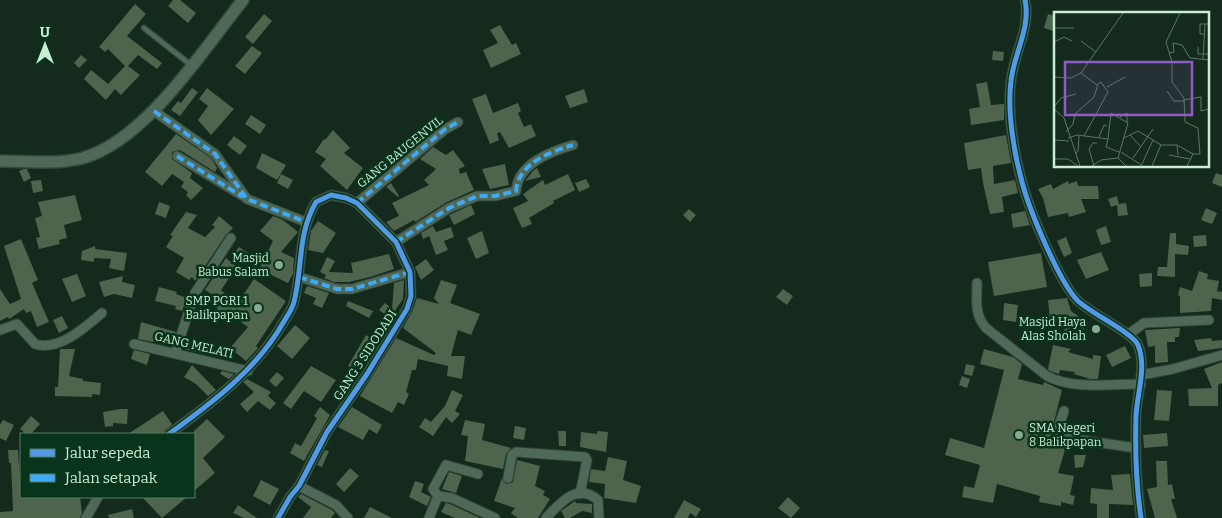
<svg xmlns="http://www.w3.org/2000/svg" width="1222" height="518" viewBox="0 0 1222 518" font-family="Bitter,serif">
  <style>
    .building { fill: #4e644c }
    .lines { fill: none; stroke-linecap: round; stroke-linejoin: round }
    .service-casing { stroke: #33473a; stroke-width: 7 }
    .minor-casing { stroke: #33473a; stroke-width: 11 }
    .secondary-casing { stroke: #33473a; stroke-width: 14 }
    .service { stroke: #4e6958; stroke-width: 4.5 }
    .minor { stroke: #4e6958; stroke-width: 9 }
    .secondary { stroke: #4e6958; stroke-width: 11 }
    .quiet { stroke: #3fa9f5; stroke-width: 4; stroke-dasharray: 8 4; stroke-linecap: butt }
    .cycleway-casing { stroke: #09341c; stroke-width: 8 }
    .cycleway { stroke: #5399e6; stroke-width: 5 }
    .poi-dot { fill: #88a993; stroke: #09341c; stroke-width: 2 }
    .labels { text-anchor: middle; stroke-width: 5; stroke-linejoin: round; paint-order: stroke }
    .street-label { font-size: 12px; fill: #c7edd2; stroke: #09341c }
    .poi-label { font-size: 12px; fill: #c7edd2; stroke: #09341c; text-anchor: end }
    .inset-road { fill: none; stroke: #5b7865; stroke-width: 1 }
    .view { fill: #8e5cc4; fill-opacity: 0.15; stroke: #8e5cc4; stroke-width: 2.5 }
    .inset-edge { fill: none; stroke: #c7edd2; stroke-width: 2.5 }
  </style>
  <rect width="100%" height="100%" fill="#132a1d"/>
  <!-- building -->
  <g class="building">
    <path d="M173,0H180L196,13L188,23L168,6Z"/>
    <path d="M135,4L146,14L127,36L162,63L157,69L138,55L128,66L140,75L121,95L115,89L106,100L84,79L91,70L108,84L125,66L108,49L105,52L99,47Z"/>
    <path d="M264,14L272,21L253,44L245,37Z"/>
    <path d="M1048,14L1056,16V32L1044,28Z"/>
    <path d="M500,25L512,45L516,43L521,54L491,68L483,50L498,43L490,30Z"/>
    <path d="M252,46L262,53L245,74L235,66Z"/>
    <path d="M993,51L1004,52L1003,61L992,60Z"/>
    <path d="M81,55L87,60L79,68L74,63Z"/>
    <path d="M987,82L991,105L1004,104V120L971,125L969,109L980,107L976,84Z"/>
    <path d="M192,88L198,92L180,116L171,110L178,101L181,103Z"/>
    <path d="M207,88L234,109L211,135L198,120L208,106L199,99Z"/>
    <path d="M584,89L588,102L570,108L565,96Z"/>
    <path d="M486,94L493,113L518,103L521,111L518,113L524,127L531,124L536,136L509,148L500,132L497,133L499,140L490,144L472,99Z"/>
    <path d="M251,115L266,125L260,134L245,124Z"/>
    <path d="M333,130L350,148L344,153L363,168L347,190L320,166L326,159L315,152L324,139L325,140Z"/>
    <path d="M176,134L211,158L217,168L215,172L180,150L172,152V159L192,173L190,178L203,188L191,200L186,195L188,192L181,187L184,182L172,174L162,186L145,172Z"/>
    <path d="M1006,135L1011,163L993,166L994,184L1015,180L1018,193L1002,197L1004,212L990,214L983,183L981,168L968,170L964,143Z"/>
    <path d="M234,136L247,146L240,155L227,145Z"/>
    <path d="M433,147L446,155L453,150L465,166L459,169L460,174L466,172L474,190L447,202L415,222L414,220L394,231L386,222L399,216L392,203L429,185L424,180L436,169L420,159Z"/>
    <path d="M262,153L286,165L277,180L256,168Z"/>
    <path d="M505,164L509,185L490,189L482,169Z"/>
    <path d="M372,166L382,174L376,179L367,173Z"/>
    <path d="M537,168L541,177L525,181L533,171Z"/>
    <path d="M24,169H27L31,178L24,182L19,171Z"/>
    <path d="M1216,173L1222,175V187L1212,183Z"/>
    <path d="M281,174L293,180L288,189L277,183Z"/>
    <path d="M568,174L575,190L553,201L554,203L529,218L532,224L522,228L513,208L528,201L523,194L543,180L545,185Z"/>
    <path d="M586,179L590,187L579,192L575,183Z"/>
    <path d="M41,180L43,191L33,193L31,181Z"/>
    <path d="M1068,181L1069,184L1077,181L1078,186H1098L1099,199H1081L1086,212L1069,217L1068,213L1048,217L1043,198L1038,189L1051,184L1053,189Z"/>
    <path d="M391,183L399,196L398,197L386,187Z"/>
    <path d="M75,195L82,220L64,225L67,238L59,240L60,244L39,249L36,238L40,237L35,218L42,216L38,202Z"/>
    <path d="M1117,196L1119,204L1126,203L1128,215L1118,216L1117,205L1111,207L1108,199Z"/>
    <path d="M159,202L170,206L166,218L155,214Z"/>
    <path d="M471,205L475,214L454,225L449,215Z"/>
    <path d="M1206,208L1217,213L1212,224L1201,220Z"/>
    <path d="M689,209L696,215L690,222L683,215Z"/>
    <path d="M1025,211L1030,225L1013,228L1011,214Z"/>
    <path d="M186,212L197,215L188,228L205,237L215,227L212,225L219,216L233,228L226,235L195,281L192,277L189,280L176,272L184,258L166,247L173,236L170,235Z"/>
    <path d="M273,216L283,220L298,232L281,252L294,258L293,274L288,283L259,269L273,241L260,231Z"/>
    <path d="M318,221L336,233L323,253L308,250L311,231Z"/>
    <path d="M433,226L436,232L451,227L454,237L444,241L448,250L436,255L429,236L423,239L421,233Z"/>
    <path d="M1106,226L1111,242L1101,245L1096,230Z"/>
    <path d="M482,231L489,253L476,259L467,238Z"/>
    <path d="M1170,233H1176V244L1189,246L1188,255L1175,254V277L1157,276L1158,267H1167Z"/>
    <path d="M1206,235L1207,246L1194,247L1193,236Z"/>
    <path d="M1066,237L1072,253L1064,257L1057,241Z"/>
    <path d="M21,239L38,280L32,283L49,322L37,327L31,311L26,313L24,309L9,319L8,317L0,321V289L10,304L21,299L4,246Z"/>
    <path d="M95,246V249L127,253L124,271L109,268L111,259L94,258V262L81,260L82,251Z"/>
    <path d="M239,247L248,253L242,261L232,256Z"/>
    <path d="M1101,252L1109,270L1086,279L1077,260Z"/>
    <path d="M1041,253L1047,287L994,296L988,262Z"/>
    <path d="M389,254L394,269L370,277L349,282H334L324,278L326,275L320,272L327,257L335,261L329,272L353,273L351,263Z"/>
    <path d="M226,258L237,267L221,290L237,304L254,279L286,301L256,346L258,348L246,361L230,348L248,327L225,311L222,315L211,301L232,307L205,290Z"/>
    <path d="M426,259L434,270L421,280L415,267Z"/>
    <path d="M1199,271L1208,274L1207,279L1219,281L1217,291L1222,292V300L1212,298L1211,311L1180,313V296L1178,295L1180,287L1192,291Z"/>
    <path d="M1152,273V286L1140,287L1139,274Z"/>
    <path d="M77,274L86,296L72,302L62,279Z"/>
    <path d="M123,276L122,282L135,285L132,298L114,294L104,297L99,282Z"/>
    <path d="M404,280L403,299L390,318L379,310L385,303L392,309L394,283Z"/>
    <path d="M441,280L457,285L450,303L480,314L471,335L458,330L451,356H465L462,379L447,376L448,366L418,359L416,370H412L406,392L409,394L404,405L398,402L392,413L360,396L396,338L434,355L436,353L403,328L412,312L417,298L439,304L434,298Z"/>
    <path d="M307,286L329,293L322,308L313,304L316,298L304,293Z"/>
    <path d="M159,287L177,292L176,294L187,298L182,311L175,309L176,306L155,301Z"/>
    <path d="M783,289L793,296L787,305L776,297Z"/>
    <path d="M1067,298L1071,311L1088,323L1076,340L1063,332L1072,318L1050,321L1048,300Z"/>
    <path d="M348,301L373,311L369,318L346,306Z"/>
    <path d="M1004,303L1018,305L1016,322L1003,320Z"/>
    <path d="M62,316L68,328L59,333L53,320Z"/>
    <path d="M141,322L176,332L172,341L155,337L153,342L138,339Z"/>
    <path d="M295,325L310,338L292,359L277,346Z"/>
    <path d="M1180,328L1179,337H1175V342H1167L1168,362L1155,363V346L1148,347L1145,330Z"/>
    <path d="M366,335L373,339L358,371L348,366Z"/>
    <path d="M1211,338L1212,341L1222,340V348L1198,351L1194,340Z"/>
    <path d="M186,340L199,346L196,352L183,349Z"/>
    <path d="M1053,345L1071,349L1068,352L1093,359V355L1101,356L1098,379H1090L1074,374L1075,372L1060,370L1059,374L1050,371L1048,369Z"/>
    <path d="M1125,346L1131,358L1112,367L1106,355Z"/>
    <path d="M60,349H75L69,376L83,379V381L101,383L100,395L92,394V397L55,396V387H58Z"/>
    <path d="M984,349L1013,357L1022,364L1018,379L1043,385L1044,382L1062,390L1049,442L1066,447L1058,473L1074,476L1070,495L1075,496L1073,505L1061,502V506L1039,502L1040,496L997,484L993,503L962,497L964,486L974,488L980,465L945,455L950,438L984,448L1004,370L980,364Z"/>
    <path d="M134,350L150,354L147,365L131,359Z"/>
    <path d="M1222,362V383L1218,385V406H1189L1188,389L1212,388L1204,369Z"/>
    <path d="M966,364L975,366L972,376L964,374Z"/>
    <path d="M192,365L216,390L208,396L196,384L184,377Z"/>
    <path d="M311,366L336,380L321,402L304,391L291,409L283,403Z"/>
    <path d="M222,371L234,374L229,379L220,374Z"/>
    <path d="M277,372L284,378L276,387L269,381Z"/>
    <path d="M962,376L970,379L967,388L959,385Z"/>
    <path d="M247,379L271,392L268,396L276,403L270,410L258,401L247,412L240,404L254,392L243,382Z"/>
    <path d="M452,390L463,395L455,411L460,414L452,423L446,417L433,436L419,427L425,418L431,422L445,406Z"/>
    <path d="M1157,390L1172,391L1169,421L1154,420Z"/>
    <path d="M320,407L330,415L304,461L290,453L295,443L301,446L317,418L314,416Z"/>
    <path d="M352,407L382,425L377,434L369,429L363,440L338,427Z"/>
    <path d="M120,409H128L127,424L113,423V426L105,427L103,412Z"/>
    <path d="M163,411L172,424L163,434H128Z"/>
    <path d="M31,416L40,424L31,434H26L20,429Z"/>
    <path d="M207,419L225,437L203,458L215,473L194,491V431Z"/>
    <path d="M3,420L14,425L6,441L0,438V425Z"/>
    <path d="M465,420L485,424L482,440L511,448L506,454L503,469L465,461L468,436L461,435Z"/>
    <path d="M515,426L526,428L524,440L513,438Z"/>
    <path d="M558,431H566V446H559Z"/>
    <path d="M597,431L608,432L606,452L580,447L581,432L597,434Z"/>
    <path d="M1167,433L1168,446L1144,448L1143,435Z"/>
    <path d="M8,450H18L21,497H80L82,513L80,518H0V512L13,511L11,463H9Z"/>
    <path d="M325,450L329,451L322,467L317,465Z"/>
    <path d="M1074,455H1086L1083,467L1075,468Z"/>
    <path d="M608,457L627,461L623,480L641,486L636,503L604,498L605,484L589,482L591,469L605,471Z"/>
    <path d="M517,460L540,466L535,486L545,491L543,495L550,499L538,518H518L511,513L515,508L494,501L502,478L506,484L513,482Z"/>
    <path d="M1156,461H1167L1168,485L1172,484L1175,499H1171L1177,518H1155L1147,489L1157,487Z"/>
    <path d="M350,468L359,476L344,492L336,484Z"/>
    <path d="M449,472L462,476L456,493L442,489Z"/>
    <path d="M1130,474L1133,505L1109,504V518H1097V504L1090,503L1091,488L1113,490L1111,475Z"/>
    <path d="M261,480L279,489L270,505L253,496Z"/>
    <path d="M415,481L424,484L421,492L431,497L427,506L409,497Z"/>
    <path d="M301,494L332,510L335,513L331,518H303L311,507L298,497Z"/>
    <path d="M142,497H187L162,518Z"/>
    <path d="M788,497L800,508L791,518L778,508Z"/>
    <path d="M684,500L701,509L696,517L690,513L688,518H674Z"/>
    <path d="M575,501L576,503L592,504V513L582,511L570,518H565L561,511Z"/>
    <path d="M446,503L450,504L480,518H455L441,512Z"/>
    <path d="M238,505L257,518H244L233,513Z"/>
    <path d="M370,507L392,518H364Z"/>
    <path d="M132,509L134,518H109L108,515Z"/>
  </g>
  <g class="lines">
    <!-- service casing -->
    <g class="service-casing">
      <path id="service" d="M144,28L191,65"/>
    </g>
    <!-- minor casing -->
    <g class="minor-casing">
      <g id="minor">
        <path d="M1025,0C1031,28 1014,53 1011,81C1007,111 1014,153 1022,182C1029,209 1059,282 1078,301C1092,314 1133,333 1138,345C1147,367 1137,394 1136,416C1135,450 1136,484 1141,518"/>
        <path d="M154,111L215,154L247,199L306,222"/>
        <path d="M177,156L243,196"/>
        <path d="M357,203L444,130L458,122"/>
        <path d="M396,242L449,208L477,196H495L516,191C518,164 549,152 573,145"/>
        <path d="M299,277L337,289H352L410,272"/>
        <path d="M977,283C977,301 974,314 986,328L1047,376C1073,390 1112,384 1141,384"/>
        <path d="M0,330L17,324L35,344C58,352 86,327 102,313"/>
        <path d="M1129,334L1144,323L1209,320"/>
        <path d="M134,344L248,371"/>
        <path d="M175,353L195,293L231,238"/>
        <path d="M1141,375L1173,369L1222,355"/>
        <path d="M1064,411L1058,428L1061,437L1136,448"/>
        <path d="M169,434C212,403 257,369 283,323C287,316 292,310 294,302C303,267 297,235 316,202L331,195L346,198L357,203L396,242L410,272L411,296L407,309L367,374L327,432L299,486L290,497L278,518"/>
        <path d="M508,478L512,455L516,452L585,457L587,460L580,494"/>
        <path d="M299,486L336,505L348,518"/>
        <path d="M438,496L433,489L446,465L478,474"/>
        <path d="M86,518L98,497"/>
        <path d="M429,518L438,496L452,498L495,518"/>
        <path d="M546,518C560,503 577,482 598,500L599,518"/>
      </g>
    </g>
    <!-- secondary casing -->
    <g class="secondary-casing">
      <path id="secondary" d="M0,161C27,161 56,165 83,158C146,140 203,50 243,0"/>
    </g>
    <!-- service -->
    <use href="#service" class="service"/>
    <!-- minor -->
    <use href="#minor" class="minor"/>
    <!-- secondary -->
    <use href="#secondary" class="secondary"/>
    <!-- quiet -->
    <g class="quiet">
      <path d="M154,111L215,154L247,199L306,222"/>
      <path d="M177,156L243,197"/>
      <path d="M357,203L444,130L458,122"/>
      <path d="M396,242L449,208L477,196H495L516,191C518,164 549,152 573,145"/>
      <path d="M299,277L337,289H352L410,272"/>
    </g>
    <!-- cycleway casing -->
    <g class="cycleway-casing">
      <g id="cycleway">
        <path d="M1025,0C1031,28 1014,53 1011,81C1007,111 1014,153 1022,182C1029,209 1059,282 1078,301C1092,314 1133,333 1138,345C1147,367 1137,394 1136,416C1135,450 1136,484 1141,518"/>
        <path d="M169,434C212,403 257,369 283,323C287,316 292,310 294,302C303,267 297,235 316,202L331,195L346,198L357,203L396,242L410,272L411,296L407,309L367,374L327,432L299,486L290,497L278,518"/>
      </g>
    </g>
    <!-- cycleway -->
    <use href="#cycleway" class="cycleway"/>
  </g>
  <!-- markers -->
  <g class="poi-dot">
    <circle cx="279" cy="265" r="5"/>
    <circle cx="258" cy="308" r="5"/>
    <circle cx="1096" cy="329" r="5"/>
    <circle cx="1019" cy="435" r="5"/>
  </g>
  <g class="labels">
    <!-- street labels -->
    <g class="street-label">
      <text transform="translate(400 152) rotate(-39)" y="4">GANG BAUGENVIL</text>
      <text transform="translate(194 345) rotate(13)" y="4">GANG MELATI</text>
      <text transform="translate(365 355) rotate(-57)" y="4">GANG 3 SIDODADI</text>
    </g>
    <!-- poi labels -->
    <g class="poi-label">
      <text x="269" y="262">Masjid<tspan x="269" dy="14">Babus Salam</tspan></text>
      <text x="248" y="305">SMP PGRI 1<tspan x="248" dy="14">Balikpapan</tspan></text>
      <text x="1086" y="326">Masjid Haya<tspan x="1086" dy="14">Alas Sholah</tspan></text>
      <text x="1029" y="432" text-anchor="start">SMA Negeri<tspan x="1029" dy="14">8 Balikpapan</tspan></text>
    </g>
  </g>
  <!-- overview -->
  <g transform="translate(1054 12)">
    <rect width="155" height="155" fill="#132a1d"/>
    <path class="inset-road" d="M126,1L112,30L118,50V70L130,86L131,110L144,116L146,142H139L133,154M0,16H20M151,22H146V12H155M0,26V53M27,29L42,40M0,30L10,25L18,29M144,35V42H154M115,41L120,40L119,31L128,33L136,46L155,48M149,48L151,12M27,61L43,73M0,65L17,66L27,61L69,1M53,75L71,65M113,79L120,89H130M130,88L147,85V99L155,97M0,95L7,86L22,82M0,97L10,106L26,154M66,105L73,101V110M12,120L19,112L21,102L40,85L44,72L47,70L54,80L30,124M76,123L87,135M45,125L50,113L53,114M14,126L23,123L54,127L52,135L65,140M70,126L84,119L107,133L98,154M54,127L57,101L74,111L64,146M0,128L15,129M107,133H123M67,140L89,154M21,142L24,139L25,124M115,143L136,147M124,143L123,133L139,142M79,146L99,117M0,147H14L24,154M88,152L99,128M38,154L47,148L64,146L72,154M40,154L35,137L39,131H43"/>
    <path class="view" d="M11,50H138V103H11Z"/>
    <rect width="155" height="155" class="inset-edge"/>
  </g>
  <!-- legend -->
  <rect x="20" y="433" width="175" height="65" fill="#09341c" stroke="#557e65"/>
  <rect x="30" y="449" width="25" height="8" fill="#5399e6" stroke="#557e65"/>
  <text x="65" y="458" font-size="15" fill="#c7edd2">Jalur sepeda</text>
  <rect x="30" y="474" width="25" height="8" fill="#3fa9f5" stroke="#557e65"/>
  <text x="65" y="483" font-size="15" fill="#c7edd2">Jalan setapak</text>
  <!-- north arrow -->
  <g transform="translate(45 45)" stroke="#09341c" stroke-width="4" paint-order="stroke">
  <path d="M0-4L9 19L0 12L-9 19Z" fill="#c7edd2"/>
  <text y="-8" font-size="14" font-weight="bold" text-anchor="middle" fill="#c7edd2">U</text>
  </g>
</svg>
